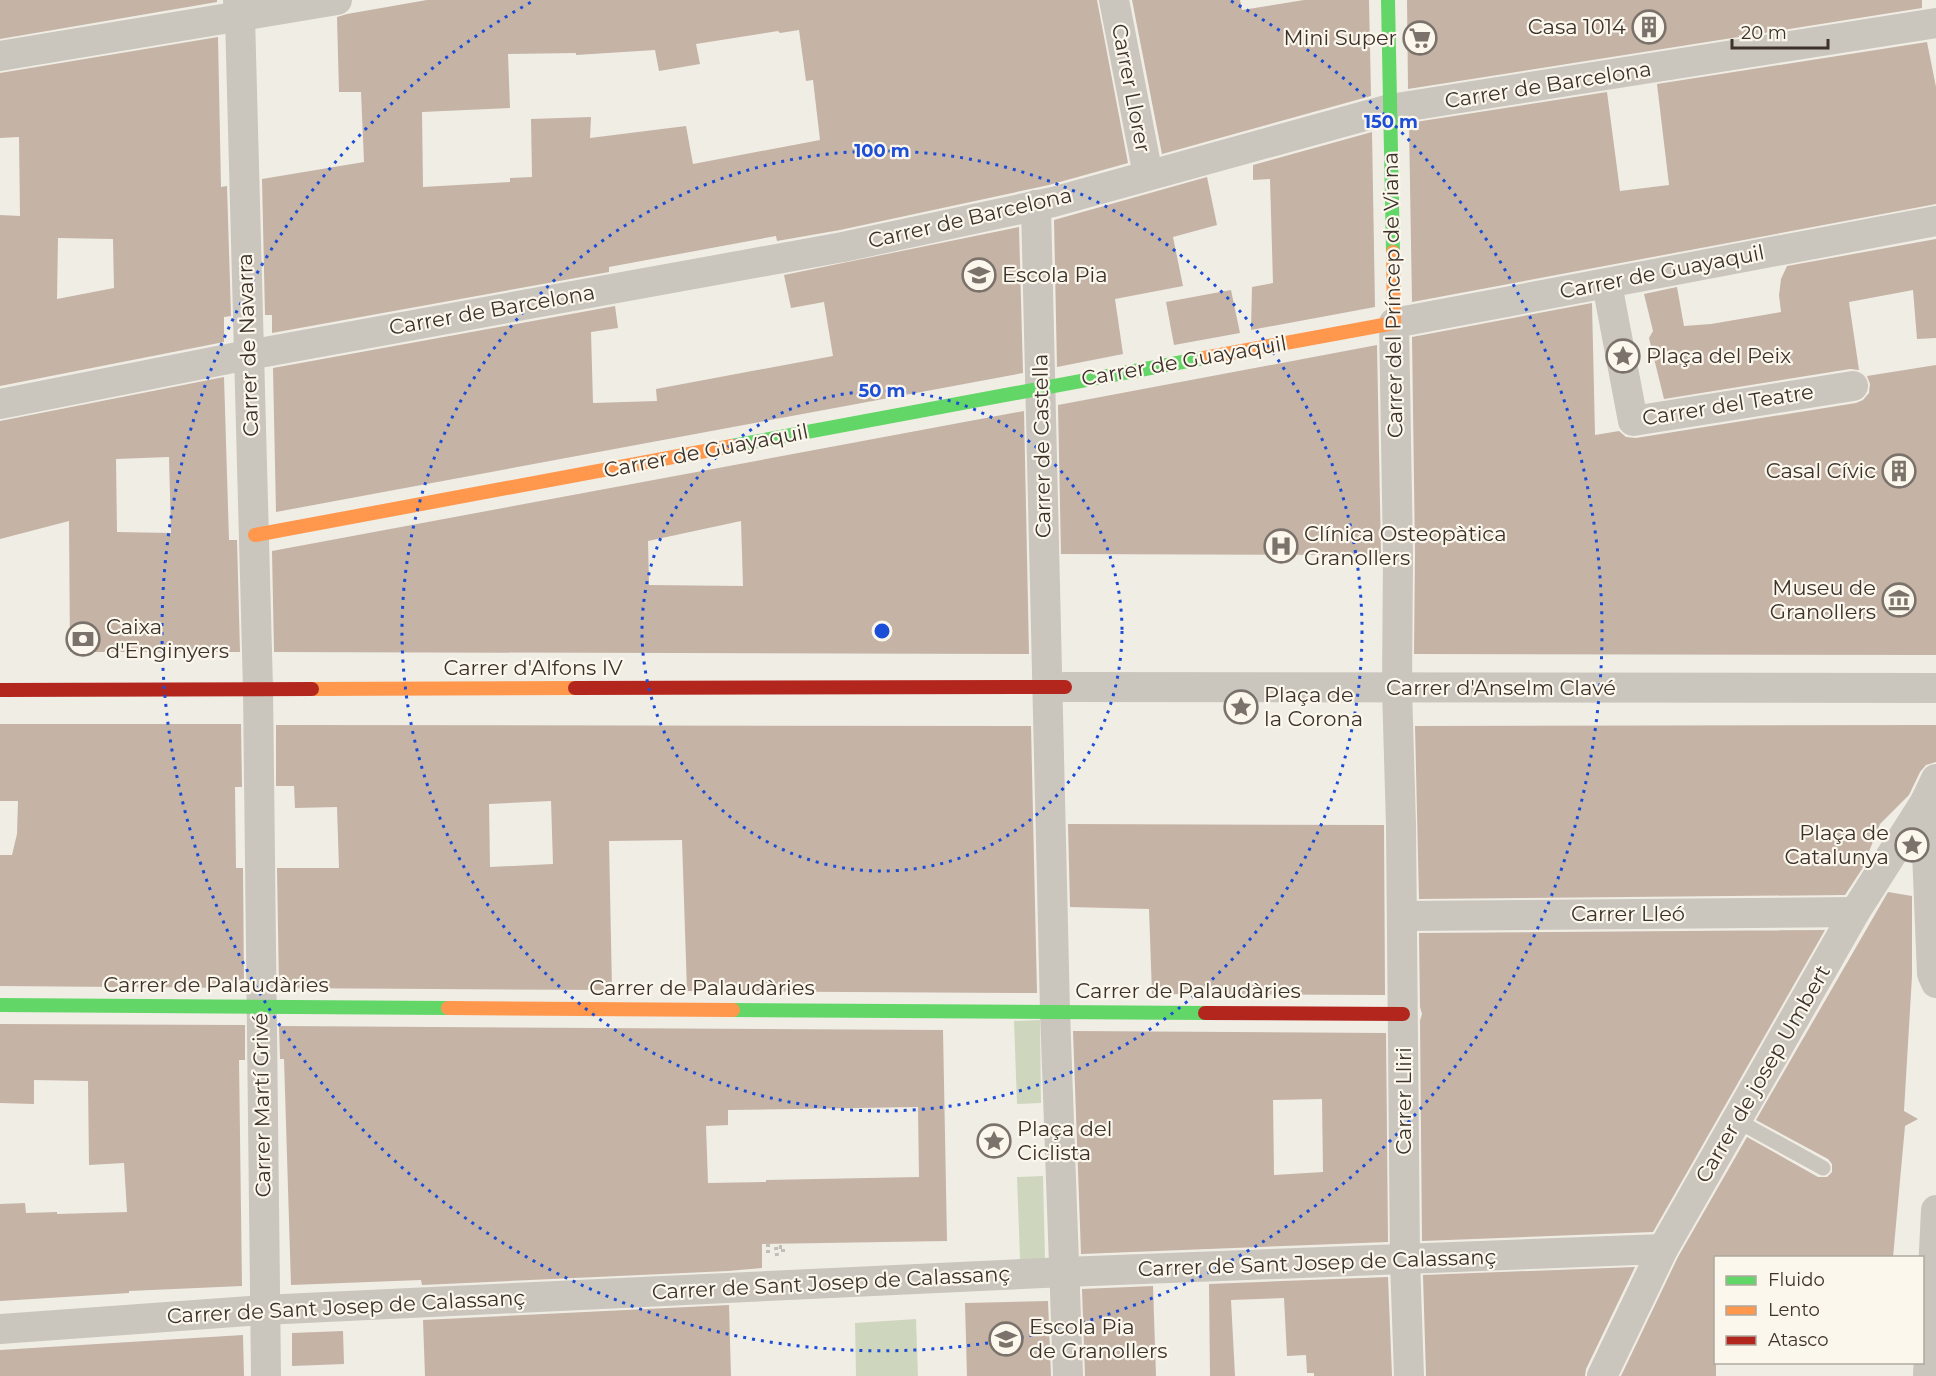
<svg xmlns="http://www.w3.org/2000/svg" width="1936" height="1376" viewBox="0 0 1936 1376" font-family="Montserrat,sans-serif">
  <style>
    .green { fill: #ced7be }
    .building { fill: #c5b3a6; fill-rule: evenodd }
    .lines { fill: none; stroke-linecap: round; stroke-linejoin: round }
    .path { stroke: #c2bdb6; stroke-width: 4; stroke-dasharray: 3 3; stroke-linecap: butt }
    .lane { stroke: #cac5bd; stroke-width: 15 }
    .street { stroke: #cac5bd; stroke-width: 30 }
    .fast { stroke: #63d668; stroke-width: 14 }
    .slow { stroke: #ff974d; stroke-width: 14 }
    .jam { stroke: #b3261e; stroke-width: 14 }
    .ring { fill: none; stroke: #1d4ed8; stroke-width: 3; stroke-dasharray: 3 6 }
    .labels { text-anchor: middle; stroke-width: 4.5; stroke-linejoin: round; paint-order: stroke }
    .poi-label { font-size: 21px; fill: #3c322a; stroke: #fbf7ed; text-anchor: start }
    .street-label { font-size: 21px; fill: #3c322a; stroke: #fbf7ed }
    .centre { fill: #1d4ed8; stroke: #fbf7ed; stroke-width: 3 }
    .ring-label { font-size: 18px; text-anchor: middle; font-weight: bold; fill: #1d4ed8; stroke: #fbf7ed; stroke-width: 4.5; stroke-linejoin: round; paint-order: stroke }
  </style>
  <rect width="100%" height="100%" fill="#f0ede5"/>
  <!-- green -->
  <g class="green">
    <path d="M1040,1020L1041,1103L1017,1104L1014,1021Z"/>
    <path d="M1043,1176L1045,1259H1020L1017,1177Z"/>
    <path d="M916,1319L918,1376H856L855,1323Z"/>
  </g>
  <!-- building -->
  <g class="building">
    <path d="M0,0H217V2L0,39Z"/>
    <path d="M427,0H1097L1128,163L1049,185L840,230L777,241L776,236L609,267V272L272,333V315H265L262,179L364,162L361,92H339L337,17L347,14ZM799,30L806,81L813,80L820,140L693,164L686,126L590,138L591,117L531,119L532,177L510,178V182L423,187L422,112L510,108L508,54L576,53V55L655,50L659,71L700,64L696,44L778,31L780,33Z"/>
    <path d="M1132,0H1240L1242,10L1304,0H1369L1371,96L1162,154Z"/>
    <path d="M1407,0H1922V8L1408,89Z"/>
    <path d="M218,37L221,187L227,186L231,316L224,317V342L0,386V215L20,216L19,137L0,138V73ZM58,238L113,239L114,288L57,299Z"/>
    <path d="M1927,42L1936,87V204L1412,302L1409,123L1607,92L1620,191L1669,185L1657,84Z"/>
    <path d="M1372,132L1375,307L1251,330L1252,287L1273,283L1270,179L1253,180V165Z"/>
    <path d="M1207,177L1217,225L1173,237L1183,286L1115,299L1123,354L1057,367L1054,220Z"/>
    <path d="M1019,227L1023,373L276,512L273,368L615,306L618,328L591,332L593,403L657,401L656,389L833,356L824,302L791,308L784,275Z"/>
    <path d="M1936,239V338L1917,339L1913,290L1849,302L1859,370L1850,369L1664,399L1649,338L1653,331L1644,294L1677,287L1684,326L1711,324L1781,312L1779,295L1781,279L1787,266Z"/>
    <path d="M1231,290L1240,333L1174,345L1166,302Z"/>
    <path d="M1592,303L1595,435L1619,431L1626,437L1636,438L1856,403L1863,400L1869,393L1870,384L1867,376L1936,365V655L1414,654L1415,554L1412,337Z"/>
    <path d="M1377,345L1381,555L1061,554L1058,405Z"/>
    <path d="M224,377L229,540H237L240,652H70L69,521L0,539V421ZM169,457L171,533L117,532L116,459Z"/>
    <path d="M1024,411L1029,654L274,652L272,551ZM741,521L743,586L649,585L648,541Z"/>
    <path d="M0,724H241L242,787H235L236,868H243L244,988L0,986V855H12L17,834L18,801H0Z"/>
    <path d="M276,725L1031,726L1037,993L687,991L682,840L609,841L612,990L279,988L277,868H339L337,807L295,808L294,786H276ZM551,801L553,864L490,867L489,804Z"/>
    <path d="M1936,725V762L1926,765L1920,772L1909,795L1880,824L1862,869L1845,895L1419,899L1415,726Z"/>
    <path d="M1068,824L1384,825L1385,995L1152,994L1149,909L1070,907Z"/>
    <path d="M1888,892L1912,896V976L1904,1111L1918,1119L1905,1126L1893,1257H1716V1376H1621L1678,1257L1747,1137L1818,1177H1827L1832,1172V1164L1828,1159L1756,1120Z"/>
    <path d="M1825,930L1653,1232L1422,1241L1420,1021L1422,1014L1420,1007L1419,933Z"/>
    <path d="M0,1024L245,1025V1060H239L242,1286L129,1291V1293L0,1301V1204L25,1203L26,1213L57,1212V1214L127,1212L124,1163L89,1165L88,1081L34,1080V1104L0,1103Z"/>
    <path d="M279,1026L943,1030L947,1241L762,1244V1268L728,1271L422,1285L421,1280L291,1285L284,1059H280ZM918,1107L919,1177L766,1180V1182L708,1183L706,1126L728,1125V1110Z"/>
    <path d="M1073,1031L1386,1033L1388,1242L1081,1254ZM1322,1099L1323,1172L1274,1175L1273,1100Z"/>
    <path d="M1635,1267L1586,1369L1585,1376H1426L1423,1275Z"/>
    <path d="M1388,1277L1392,1376H1314V1373H1307L1306,1355L1287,1356L1284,1298L1231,1300L1235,1376H1210L1209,1284Z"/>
    <path d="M1153,1286L1156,1376H1085L1082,1289Z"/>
    <path d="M1048,1301L1051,1376H967L965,1303Z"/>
    <path d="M729,1305L731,1376H425L423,1320Z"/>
    <path d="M343,1331L344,1364L292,1366V1333Z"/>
    <path d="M243,1335L244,1376H0V1350Z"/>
  </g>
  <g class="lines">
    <!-- path -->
    <g class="path">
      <path d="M768,1244V1255"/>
      <path d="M777,1256L776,1247H783V1255"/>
    </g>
    <!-- lane -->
    <path class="lane" d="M1736,1120L1823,1168"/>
    <!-- street -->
    <g class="street">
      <path d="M238,0L240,17L258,689L266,1376"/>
      <path d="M1114,0L1148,175"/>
      <path d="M0,56L337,0"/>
      <path d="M1036,205L1055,1011L1068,1376"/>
      <path d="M1607,284L1633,421L1853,386"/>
      <path d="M0,404L248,355L843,247L1053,202L1390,109L1936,23"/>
      <path d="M1065,687L1936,688"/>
      <path d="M1925,802L1932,974L1936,983"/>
      <path d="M1402,916L1855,912"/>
      <path d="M0,1329L263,1310L1065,1272L1663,1249"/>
      <path d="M1409,1376L1405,1260L1401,825L1397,688L1398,554L1394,323C1575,290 1755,254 1936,221"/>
      <path d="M1602,1376L1663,1249L1855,912L1925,802L1936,779"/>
      <path d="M1928,1376L1936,1210"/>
    </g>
    <!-- fast -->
    <g class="fast">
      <path d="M1388,0L1393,252"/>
      <path d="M732,446L1204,358"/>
      <path d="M0,1005L448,1008"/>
      <path d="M733,1010L1205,1013"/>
    </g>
    <!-- slow -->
    <g class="slow">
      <path d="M1204,358L1394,323L1393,252"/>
      <path d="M255,535L732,446"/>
      <path d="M312,689L575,688"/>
      <path d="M448,1008L733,1010"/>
    </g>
    <!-- jam -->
    <g class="jam">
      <path d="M575,688L1065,687"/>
      <path d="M0,690L312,689"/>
      <path d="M1205,1013L1403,1014"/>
    </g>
  </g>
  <!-- distance rings -->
  <g class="ring">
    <circle cx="882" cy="631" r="240"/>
    <circle cx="882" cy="631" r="480"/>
    <path d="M1231 1A720 720 0 1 1 533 1"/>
  </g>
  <!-- icons -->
  <defs>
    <g id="building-ring" transform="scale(1.725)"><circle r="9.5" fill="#fbf7ed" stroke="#7b736b" stroke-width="1.5"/><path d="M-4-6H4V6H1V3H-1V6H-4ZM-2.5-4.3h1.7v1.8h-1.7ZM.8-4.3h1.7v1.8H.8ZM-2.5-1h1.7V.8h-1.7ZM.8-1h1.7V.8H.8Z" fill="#7b736b"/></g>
    <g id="supermarket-ring" transform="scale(1.725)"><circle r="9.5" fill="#fbf7ed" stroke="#7b736b" stroke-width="1.5"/><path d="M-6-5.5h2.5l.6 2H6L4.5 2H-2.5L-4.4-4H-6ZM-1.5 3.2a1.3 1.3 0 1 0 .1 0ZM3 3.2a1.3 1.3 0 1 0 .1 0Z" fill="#7b736b"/></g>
    <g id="school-ring" transform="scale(1.725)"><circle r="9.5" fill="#fbf7ed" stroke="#7b736b" stroke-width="1.5"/><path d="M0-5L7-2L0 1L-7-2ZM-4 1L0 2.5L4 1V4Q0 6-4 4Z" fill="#7b736b"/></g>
    <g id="sight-ring" transform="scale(1.725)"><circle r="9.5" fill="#fbf7ed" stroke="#7b736b" stroke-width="1.5"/><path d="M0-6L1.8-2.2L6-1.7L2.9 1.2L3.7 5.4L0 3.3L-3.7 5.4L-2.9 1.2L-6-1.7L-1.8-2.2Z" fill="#7b736b"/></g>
    <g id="hospital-ring" transform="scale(1.725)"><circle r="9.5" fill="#fbf7ed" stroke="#7b736b" stroke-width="1.5"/><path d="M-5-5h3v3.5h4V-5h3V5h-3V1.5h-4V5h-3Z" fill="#7b736b"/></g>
    <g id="museum-ring" transform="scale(1.725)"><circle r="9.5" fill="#fbf7ed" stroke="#7b736b" stroke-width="1.5"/><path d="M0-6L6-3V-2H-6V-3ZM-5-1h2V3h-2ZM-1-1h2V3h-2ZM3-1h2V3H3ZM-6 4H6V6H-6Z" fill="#7b736b"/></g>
    <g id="bank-ring" transform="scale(1.725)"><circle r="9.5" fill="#fbf7ed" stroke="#7b736b" stroke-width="1.5"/><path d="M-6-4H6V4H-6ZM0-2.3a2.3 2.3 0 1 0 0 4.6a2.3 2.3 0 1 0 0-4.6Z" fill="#7b736b"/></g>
  </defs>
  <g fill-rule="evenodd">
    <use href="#building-ring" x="1649" y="27"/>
    <use href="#supermarket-ring" x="1420" y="38"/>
    <use href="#school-ring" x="979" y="275"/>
    <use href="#sight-ring" x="1623" y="356"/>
    <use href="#building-ring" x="1899" y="471"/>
    <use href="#hospital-ring" x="1281" y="546"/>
    <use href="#museum-ring" x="1899" y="600"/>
    <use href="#bank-ring" x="83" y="639"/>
    <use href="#sight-ring" x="1241" y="707"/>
    <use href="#sight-ring" x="1912" y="845"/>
    <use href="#sight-ring" x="994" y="1141"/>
    <use href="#school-ring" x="1006" y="1339"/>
  </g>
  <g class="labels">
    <!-- poi labels -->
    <g class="poi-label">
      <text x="1626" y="34" text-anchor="end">Casa 1014</text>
      <text x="1397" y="45" text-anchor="end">Mini Super</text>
      <text x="1002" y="282">Escola Pia</text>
      <text x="1646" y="363">Plaça del Peix</text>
      <text x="1876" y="478" text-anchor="end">Casal Cívic</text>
      <text x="1304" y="541">Clínica Osteopàtica<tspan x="1304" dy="24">Granollers</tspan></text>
      <text x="1876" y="595" text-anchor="end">Museu de<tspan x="1876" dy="24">Granollers</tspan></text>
      <text x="106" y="634">Caixa<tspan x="106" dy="24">d'Enginyers</tspan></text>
      <text x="1264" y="702">Plaça de<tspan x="1264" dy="24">la Corona</tspan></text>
      <text x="1889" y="840" text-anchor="end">Plaça de<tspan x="1889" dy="24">Catalunya</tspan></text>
      <text x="1017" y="1136">Plaça del<tspan x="1017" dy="24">Ciclista</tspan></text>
      <text x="1029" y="1334">Escola Pia<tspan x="1029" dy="24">de Granollers</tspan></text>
    </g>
    <!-- street labels -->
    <g class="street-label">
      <text transform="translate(1548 85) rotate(-9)" y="7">Carrer de Barcelona</text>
      <text transform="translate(1131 88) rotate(79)" y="7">Carrer Llorer</text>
      <text transform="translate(970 218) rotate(-13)" y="7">Carrer de Barcelona</text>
      <text transform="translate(1662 272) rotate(-11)" y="7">Carrer de Guayaquil</text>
      <text transform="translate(1393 295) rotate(-91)" y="7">Carrer del Príncep de Viana</text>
      <text transform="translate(492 310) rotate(-10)" y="7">Carrer de Barcelona</text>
      <text transform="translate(248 345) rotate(-92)" y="7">Carrer de Navarra</text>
      <text transform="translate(1184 361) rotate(-10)" y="7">Carrer de Guayaquil</text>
      <text transform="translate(1728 405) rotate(-9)" y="7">Carrer del Teatre</text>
      <text transform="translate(1042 446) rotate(-91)" y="7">Carrer de Castella</text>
      <text transform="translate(706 451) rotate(-11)" y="7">Carrer de Guayaquil</text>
      <text x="533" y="675">Carrer d'Alfons IV</text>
      <text x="1501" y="695">Carrer d'Anselm Clavé</text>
      <text x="1628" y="921">Carrer Lleó</text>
      <text x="216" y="992">Carrer de Palaudàries</text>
      <text x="702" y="995">Carrer de Palaudàries</text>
      <text x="1188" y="998">Carrer de Palaudàries</text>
      <text transform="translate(1763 1074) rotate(-60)" y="7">Carrer de josep Umbert</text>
      <text transform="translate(1404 1101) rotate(-90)" y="7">Carrer Lliri</text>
      <text transform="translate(262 1105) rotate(-91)" y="7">Carrer Martí Grivé</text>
      <text transform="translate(1317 1263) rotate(-2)" y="7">Carrer de Sant Josep de Calassanç</text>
      <text transform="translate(831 1283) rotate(-3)" y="7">Carrer de Sant Josep de Calassanç</text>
      <text transform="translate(346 1307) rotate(-3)" y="7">Carrer de Sant Josep de Calassanç</text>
    </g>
  </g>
  <circle cx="882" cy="631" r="9" class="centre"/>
  <g class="ring-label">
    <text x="1391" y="128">150 m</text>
    <text x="882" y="157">100 m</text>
    <text x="882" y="397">50 m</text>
  </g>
  <!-- legend -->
  <rect x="1714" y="1256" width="210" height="108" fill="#fbf7ed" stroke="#afa89f" stroke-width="1.5"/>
  <rect x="1726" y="1276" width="30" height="9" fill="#63d668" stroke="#afa89f" stroke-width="1.5"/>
  <text x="1768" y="1286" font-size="18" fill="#3c322a">Fluido</text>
  <rect x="1726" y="1306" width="30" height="9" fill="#ff974d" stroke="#afa89f" stroke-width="1.5"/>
  <text x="1768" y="1316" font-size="18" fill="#3c322a">Lento</text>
  <rect x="1726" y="1336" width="30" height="9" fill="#b3261e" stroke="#afa89f" stroke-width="1.5"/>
  <text x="1768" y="1346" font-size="18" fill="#3c322a">Atasco</text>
  <!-- scale -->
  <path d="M1732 39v9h96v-9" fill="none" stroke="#3c322a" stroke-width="3"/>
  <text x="1741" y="39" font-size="18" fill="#3c322a" stroke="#fbf7ed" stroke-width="4.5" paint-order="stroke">20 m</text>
</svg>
